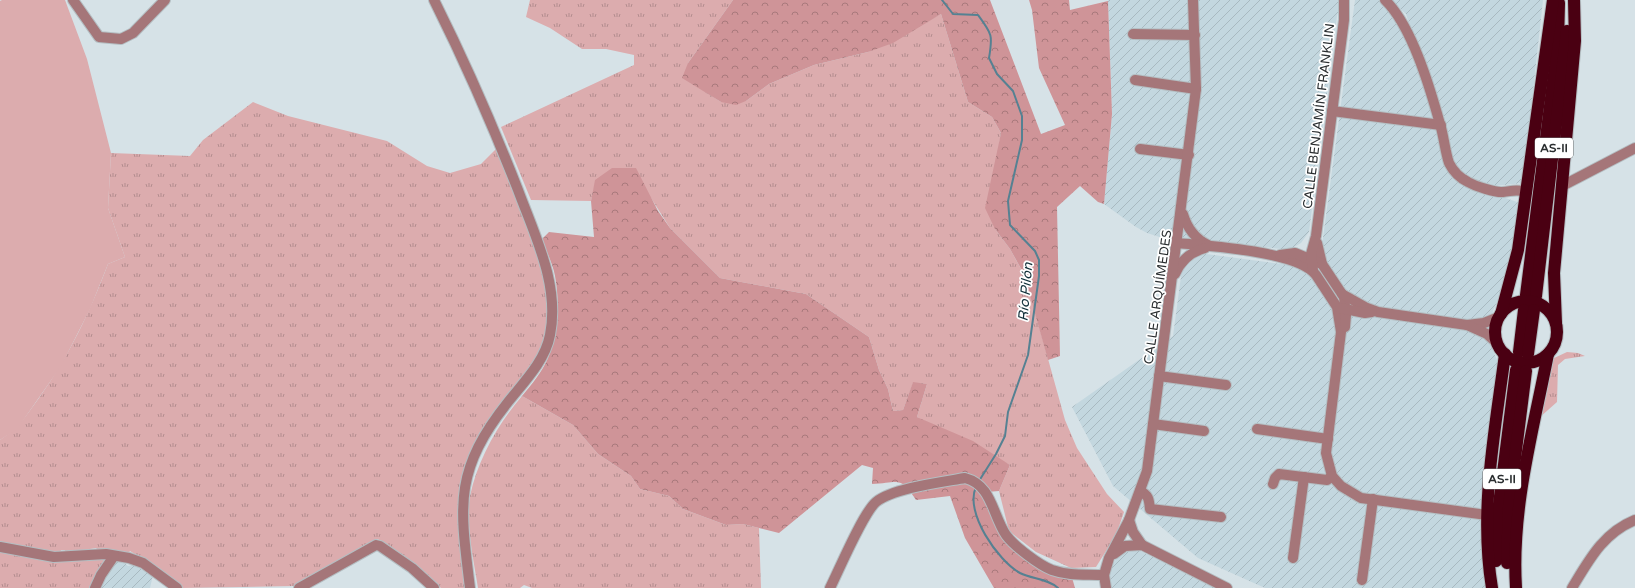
<svg xmlns="http://www.w3.org/2000/svg" width="1635" height="588" viewBox="0 0 1635 588" font-family="'Varela Round',sans-serif">
  <style>
    .industrial { fill: url(#industrial-furrows) }
    .grass { fill: url(#grass-tufts) }
    .forest { fill: url(#forest-crowns) }
    .pitch { fill: #dcacae }
    .lines { fill: none; stroke-linecap: round; stroke-linejoin: round }
    .stream { stroke: #558192; stroke-width: 2 }
    .highway-tunnel { stroke: #b4bec2; stroke-width: 12; stroke-dasharray: 12 6; stroke-linecap: butt }
    .minor-casing { stroke: #b4bec2; stroke-width: 12 }
    .highway-casing { stroke: #b4bec2; stroke-width: 14 }
    .minor { stroke: #a57679; stroke-width: 10 }
    .highway { stroke: #4a0012; stroke-width: 12 }
    .labels { text-anchor: middle; stroke-width: 3.5; stroke-linejoin: round; paint-order: stroke }
    .shield { fill: #fff; stroke: #6a6d6e; stroke-width: 1 }
    .shield-label { font-size: 12px; font-weight: bold; fill: #2a2e30 }
    .street-label { font-size: 13px; fill: #2a2e30; stroke: #fff }
    .water-label { font-size: 14px; font-style: italic; fill: #11303a; stroke: #fff }
  </style>
  <defs>
    <pattern id="industrial-furrows" width="10" height="10" patternUnits="userSpaceOnUse"><rect width="10" height="10" fill="#c3d7df"/><path d="M-1 1l2-2M0 10L10 0M9 11l2-2" fill="none" stroke="#a8b9c0"/></pattern>
    <pattern id="grass-tufts" width="24" height="20" patternUnits="userSpaceOnUse"><rect width="24" height="20" fill="#dcacae"/><path d="M3 7l-1-3M5 7V3M7 7l1-3M15 17l-1-3M17 17v-4M19 17l1-3" fill="none" stroke="#b38c8e"/></pattern>
    <pattern id="forest-crowns" width="20" height="18" patternUnits="userSpaceOnUse"><rect width="20" height="18" fill="#cf9498"/><path d="M2 6a3 3 0 1 1 6 0M12 15a3 3 0 1 1 6 0" fill="none" stroke="#a8797c"/></pattern>
  </defs>
  <rect width="100%" height="100%" fill="#d6e2e7"/>
  <!-- industrial -->
  <g class="industrial">
    <path d="M1108,0H1342L1337,16L1309,232L1301,243L1289,250L1170,236L1169,240L1147,233L1136,227L1104,204L1112,114Z"/>
    <path d="M1355,0H1379L1387,6L1413,50L1448,167L1494,194L1520,203L1513,249L1502,291L1493,311L1489,342L1498,362L1490,588H1265L1198,558L1113,486L1072,407L1173,336L1182,269L1196,255L1206,254L1290,265L1322,245Z"/>
    <path d="M1390,0H1543L1523,183L1495,186L1464,177L1454,165L1431,78L1414,39L1406,14Z"/>
    <path d="M1138,550L1219,588H1110L1108,580L1111,567L1120,553Z"/>
    <path d="M117,561H122L128,566L136,564L153,575L150,588H99L112,565Z"/>
  </g>
  <!-- grass -->
  <g class="grass">
    <path d="M530,0H733L688,63L707,93L721,102L746,101L769,84L814,65L868,52L941,14L968,102L992,117L1001,133L997,157L995,229L1010,249L1025,276L1065,420L1077,448L1107,494L1124,512L1116,535L1096,567L1071,568L1036,552L1009,531L999,491L1010,465L917,417L927,384L913,383L903,410L893,411L888,389L879,370L869,337L806,294L720,278L670,228L651,198L596,180L591,201L531,200L501,127L634,65V55L606,49H582L550,28L526,17Z"/>
    <path d="M253,102L288,116L387,141L427,166L450,173L481,164L498,147C513,188 531,230 542,273C544,281 547,290 548,299C550,316 545,346 535,360C513,394 482,421 467,460C452,501 462,546 467,588H441L382,541L377,539L295,586L181,588L163,574V571L158,567L156,568L130,551L127,555L99,551L96,548L90,549L87,553L66,554L65,550H61L59,555L0,543V440C20,427 25,417 39,398C70,354 89,314 108,264L125,257L108,208L111,153L190,156L203,140Z"/>
    <path d="M1567,352L1578,353L1585,356L1565,359L1558,365L1557,402L1539,418L1552,359Z"/>
    <path d="M522,396L573,425L598,454L631,476L640,489L669,496L683,509L726,525L743,524L759,528L761,588H532L524,585L520,588H478C474,562 465,522 470,496C478,459 498,424 522,396Z"/>
    <path d="M0,551L105,558L91,588H0Z"/>
  </g>
  <!-- forest -->
  <g class="forest">
    <path d="M733,0H990L1041,134L1065,125L1039,68L1032,10L1029,0H1069L1070,10L1108,1L1112,114L1104,204L1098,202L1080,186L1057,207L1060,356L1048,360L1024,274L1010,249L995,229L985,208L1001,133L992,117L968,102L941,14L893,43L868,52L814,65L769,84L746,101L736,105L721,102L682,78L688,63Z"/>
    <path d="M612,168H636L658,211L670,228L720,278L806,294L869,337L879,370L888,389L893,411L903,410L913,382L927,384L917,417L973,441L1010,465L999,491L987,492L1005,533L1044,566L1071,574L1075,588H994L965,538L950,496L916,500C900,475 899,483 872,484L873,468L862,465L779,533L743,524L726,525L683,509L669,496L640,489L631,476L598,454L573,425L522,396C532,384 542,372 548,358C558,334 560,302 555,276C553,264 546,251 542,239L549,232L594,237L591,201L595,180Z"/>
  </g>
  <!-- pitch -->
  <path class="pitch" d="M2,0H65L87,59L111,153L108,208L125,257L108,264L90,309L61,366L17,429L0,440V1Z"/>
  <g class="lines">
    <!-- stream -->
    <g class="stream">
      <path d="M942,0L953,14L978,15C992,34 993,35 989,58L997,74L1013,91L1022,116V140L1008,201L1010,225L1035,251L1039,260V276L1028,355L1008,412L1005,436L996,454L979,481"/>
      <path d="M976,487C964,512 998,561 1020,573C1032,579 1049,579 1058,588"/>
    </g>
    <!-- highway-tunnel -->
    <g class="highway-tunnel">
      <path d="M1516,370L1519,352"/>
      <path d="M1526,371L1528,354"/>
    </g>
    <!-- minor casing -->
    <g class="minor-casing">
      <g id="minor">
        <path d="M73,0L99,37L121,39L133,33L165,0"/>
        <path d="M434,0C465,62 493,126 518,190C535,236 560,285 550,335C545,361 524,382 508,402C453,471 460,506 470,588"/>
        <path d="M1385,0C1412,26 1430,88 1440,124C1444,137 1445,151 1449,163C1453,171 1460,178 1468,182C1475,186 1496,193 1503,192C1513,191 1516,189 1527,192"/>
        <path d="M1133,34L1195,35"/>
        <path d="M1135,80L1196,89"/>
        <path d="M1332,111L1441,125"/>
        <path d="M1140,149L1189,155"/>
        <path d="M1562,186L1635,148"/>
        <path d="M1183,214C1187,228 1194,238 1208,245"/>
        <path d="M1177,243C1208,246 1298,251 1316,275L1337,307L1341,332L1326,453L1332,476L1341,486L1361,498L1487,515"/>
        <path d="M1317,243L1322,264"/>
        <path d="M1280,255L1295,253L1322,264L1344,297L1346,315L1345,327"/>
        <path d="M1313,270L1311,254L1316,236L1344,20V0"/>
        <path d="M1175,274C1181,260 1190,252 1205,248"/>
        <path d="M1342,294L1367,308L1378,312L1412,317L1467,325L1484,323L1499,317"/>
        <path d="M1340,308L1365,313L1372,312"/>
        <path d="M1467,325L1487,334L1497,343"/>
        <path d="M1159,376L1226,385"/>
        <path d="M1153,424L1204,431"/>
        <path d="M1257,429L1328,439"/>
        <path d="M1273,484L1275,478L1279,474L1327,480L1332,476"/>
        <path d="M1140,491C1149,495 1149,500 1150,509L1221,517"/>
        <path d="M1129,520L1133,532L1142,545"/>
        <path d="M0,547L54,557L106,554L129,558L143,563L177,588"/>
        <path d="M1114,554L1125,546L1142,545L1227,588"/>
        <path d="M1293,558L1304,477"/>
        <path d="M1362,580L1373,499"/>
        <path d="M95,588L101,575L114,556"/>
        <path d="M299,588L376,545L380,546L412,568L434,588"/>
        <path d="M830,588C839,570 863,513 876,502C893,488 943,482 965,478C992,485 992,514 1006,535C1014,546 1039,565 1052,570C1069,576 1086,574 1104,575"/>
        <path d="M1106,588L1104,575L1109,558L1129,520L1147,471L1196,89L1193,0"/>
        <path d="M1572,588C1589,560 1603,533 1635,520"/>
      </g>
    </g>
    <!-- highway casing -->
    <g class="highway-casing">
      <g id="highway">
        <path d="M1526,295L1558,43L1559,3"/>
        <path d="M1536,296L1567,31"/>
        <circle cx="1526" cy="332" r="31"/>
        <path d="M1501,314L1518,250L1553,0"/>
        <path d="M1556,323L1554,273L1575,41L1574,0"/>
        <path d="M1519,352L1524,310"/>
        <path d="M1528,354L1534,310"/>
        <path d="M1496,561L1499,504L1516,370"/>
        <path d="M1507,563L1509,506L1526,371"/>
        <path d="M1492,588C1479,511 1495,431 1505,354"/>
        <path d="M1516,588C1511,509 1533,431 1548,354"/>
      </g>
    </g>
    <!-- minor -->
    <use href="#minor" class="minor"/>
    <!-- highway -->
    <use href="#highway" class="highway"/>
  </g>
  <g class="labels">
    <!-- shield labels -->
    <g class="shield">
      <rect x="1535" y="138" width="38" height="20" rx="3"/>
      <rect x="1483" y="469" width="38" height="20" rx="3"/>
    </g>
    <g class="shield-label">
      <text x="1554" y="152">AS-II</text>
      <text x="1502" y="483">AS-II</text>
    </g>
    <!-- street labels -->
    <g class="street-label">
      <text transform="translate(1318 116) rotate(-83)" y="5">CALLE BENJAMÍN FRANKLIN</text>
      <text transform="translate(1157 297) rotate(-82)" y="5">CALLE ARQUÍMEDES</text>
    </g>
    <!-- water labels -->
    <g class="water-label">
      <text transform="translate(1025 292) rotate(-85)" y="5">Río Pilón</text>
    </g>
  </g>
</svg>
